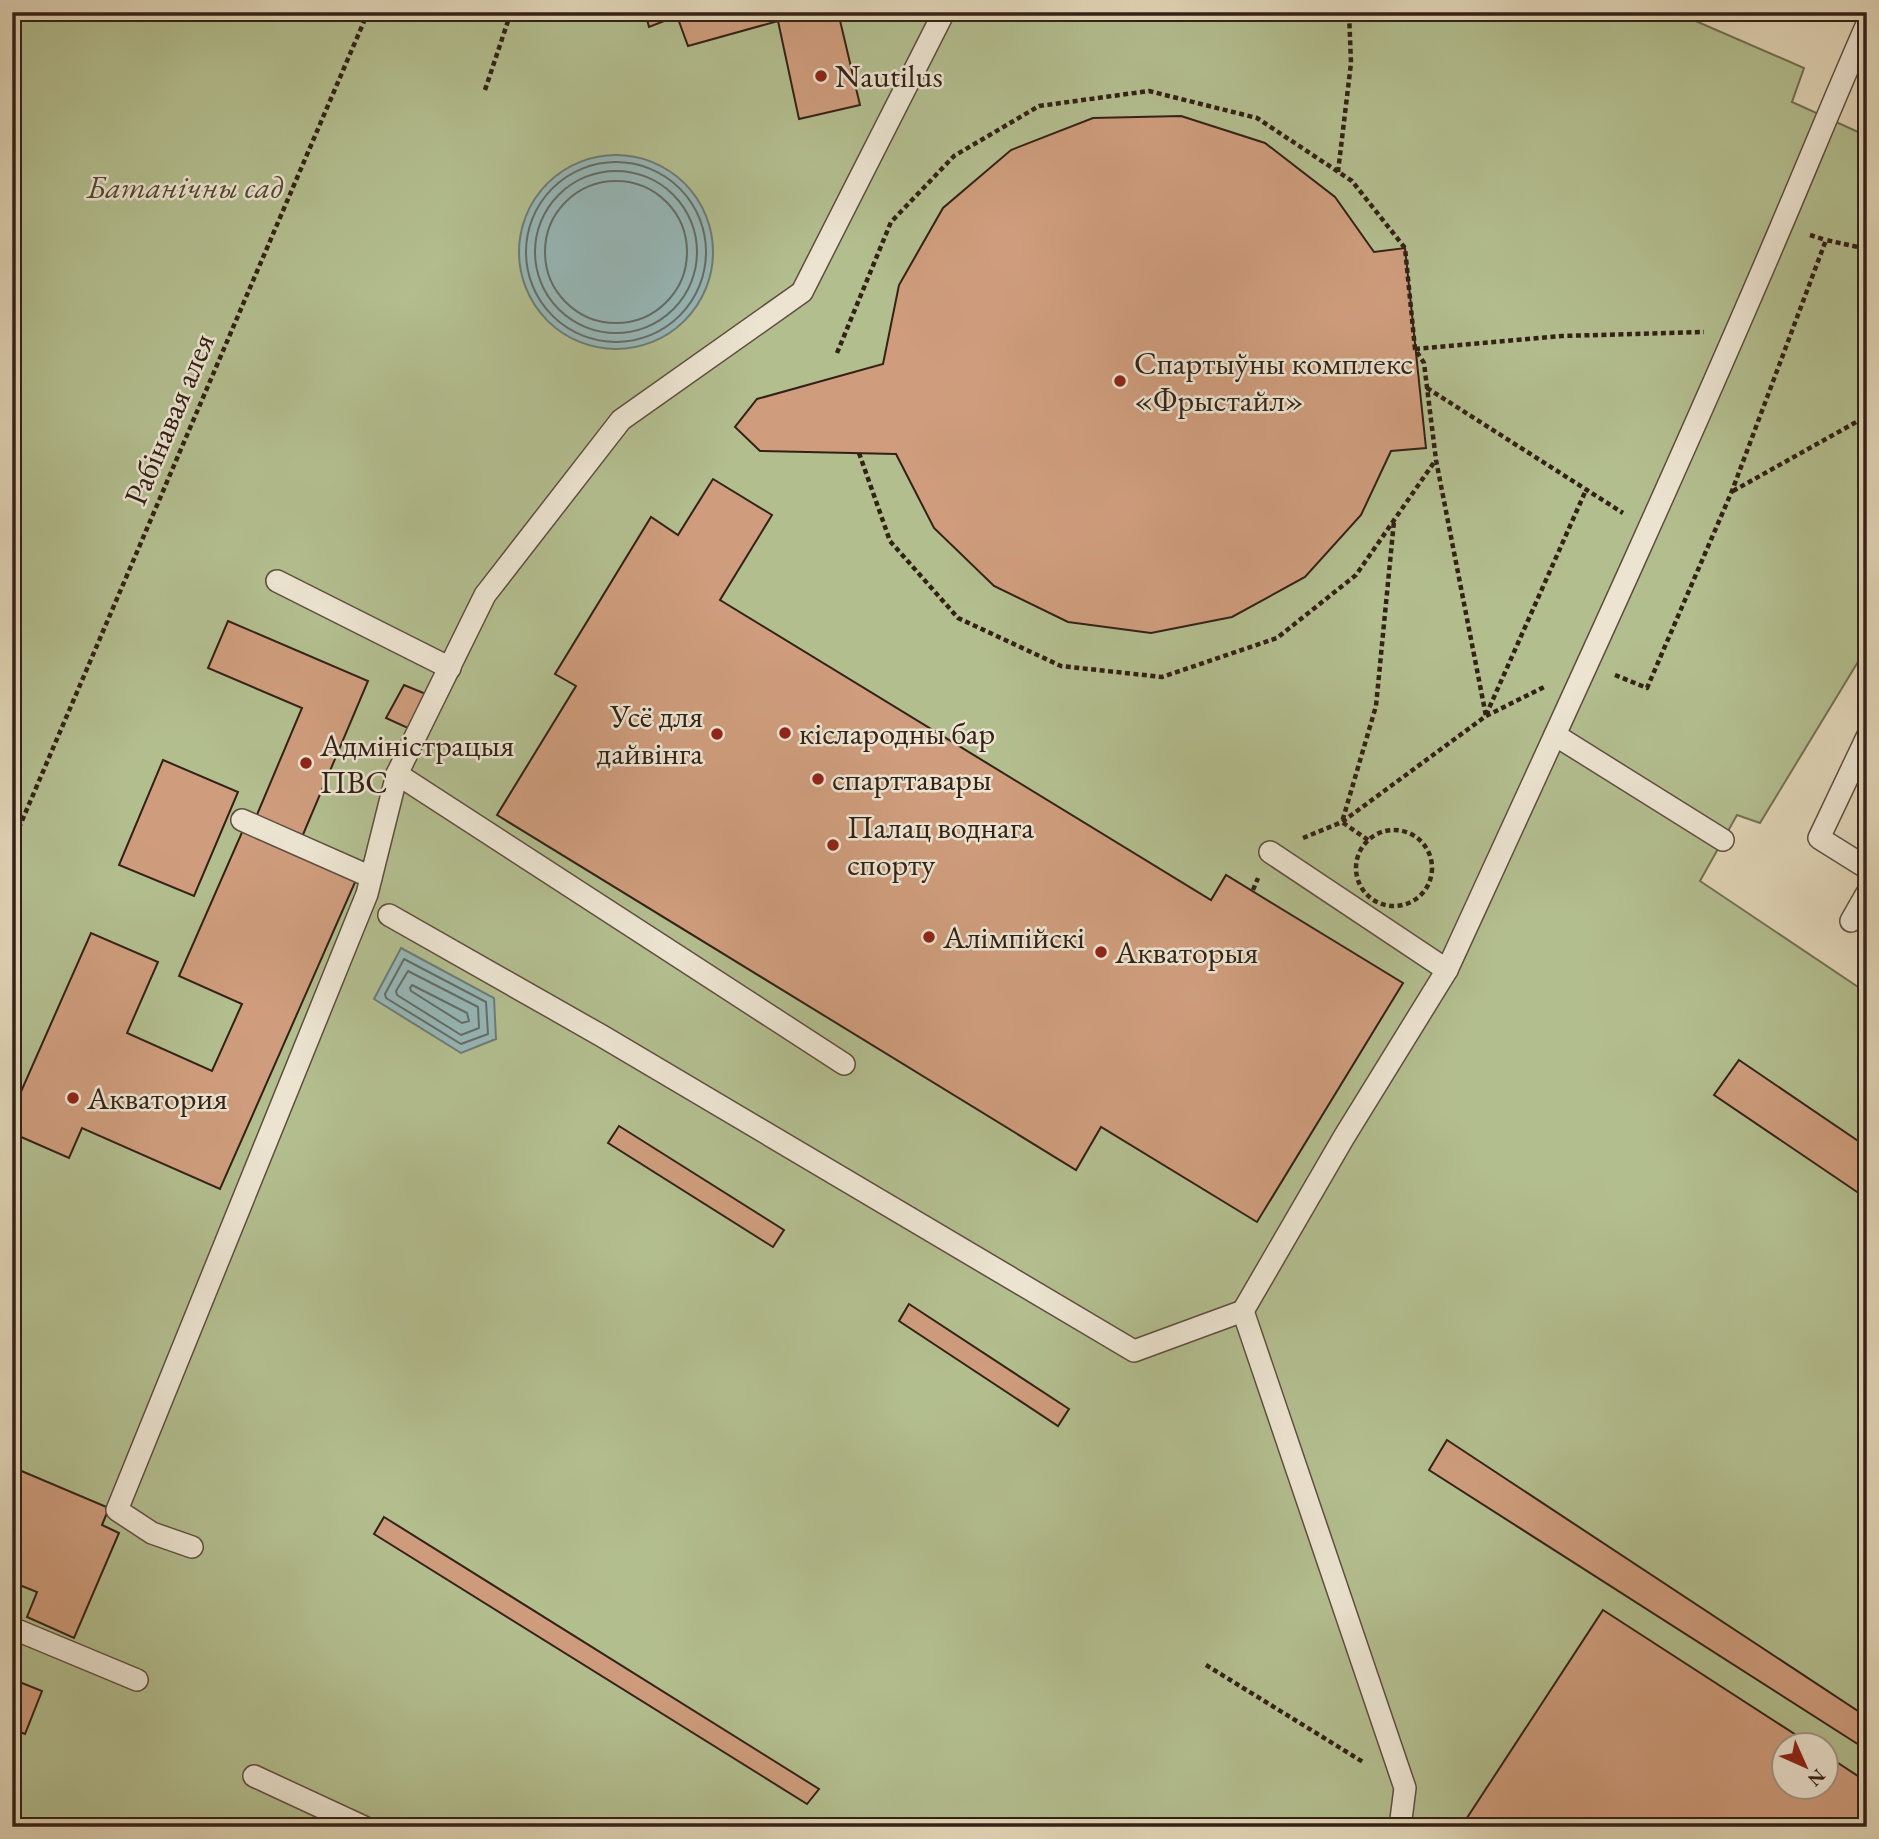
<svg xmlns="http://www.w3.org/2000/svg" width="1879" height="1839" viewBox="0 0 1879 1839" font-family="'EB Garamond',serif">
  <style>
    .green { fill: #b3be8f; stroke: #737053; stroke-width: 2; fill-rule: evenodd }
    .water { fill: #96b7b7; stroke: #6e7b77; stroke-width: 2 }
    .lines { fill: none; stroke-linecap: round; stroke-linejoin: round }
    .shore { stroke: #646c67; stroke-width: 2 }
    .building { fill: #cf9d7d; stroke: #332117; stroke-width: 2 }
    .lane-casing { stroke: #5f4e3f; stroke-width: 24 }
    .path { stroke: #332117; stroke-width: 4.5; stroke-dasharray: 5 3.5; stroke-linecap: butt }
    .lane { stroke: #ece4d1; stroke-width: 21 }
    .poi-dot { fill: #8f2418; stroke: #ece4d1; stroke-width: 2.5 }
    .labels { text-anchor: middle; stroke-width: 5; stroke-linejoin: round; paint-order: stroke }
    .poi-label { font-size: 32px; fill: #332117; stroke: #ece4d1; text-anchor: start }
    .park-label { font-size: 32px; font-style: italic; fill: #534835; stroke: #ece4d1 }
    .street-label { font-size: 32px; fill: #332117; stroke: #ece4d1 }
  </style>
  <rect width="100%" height="100%" fill="#e2d6b8"/>
  <filter id="stains"><feTurbulence type="fractalNoise" baseFrequency=".00286" numOctaves="4"/><feColorMatrix values="0 0 0 0 .2 0 0 0 0 .09 0 0 0 0 .02 0 0 0 .5 -.17"/></filter>
  <radialGradient id="worn" r=".72"><stop offset=".6" stop-color="#630" stop-opacity="0"/><stop offset="1" stop-color="#630" stop-opacity=".3"/></radialGradient>
  <!-- green -->
  <path class="green" d="M12,12H1675L1804,68L1792,102L1867,136V647L1760,823L1737,815L1700,881L1867,993V1827H12ZM1784,1744H1826V1786H1784Z"/>
  <!-- water -->
  <g class="water">
    <circle cx="616" cy="252" r="97"/>
    <path d="M401,948L494,998L496,1039L461,1053L374,999Z"/>
  </g>
  <g class="lines">
    <!-- shore -->
    <g class="shore">
      <circle cx="616" cy="252" r="90"/>
      <circle cx="616" cy="252" r="81"/>
      <circle cx="616" cy="252" r="71"/>
      <path d="M404,959L486,1002L488,1034L461,1044L386,998L385,994Z"/>
      <path d="M408,971L478,1007L479,1028L461,1035L397,995L396,991Z"/>
      <path d="M412,985L467,1013L469,1021L462,1023L411,991L410,988Z"/>
    </g>
  </g>
  <!-- building -->
  <g class="building">
    <path d="M645,12H838L860,105L799,119L778,21L688,46L677,16L649,27Z"/>
    <path d="M1181,116L1265,143L1335,197L1374,252L1405,248L1426,448L1391,451L1361,515L1305,577L1232,617L1151,633L1068,622L994,586L934,528L896,454L760,451L735,427L757,399L883,364L899,285L943,208L1011,150L1093,118Z"/>
    <path d="M713,479L772,515L720,600L1211,900L1226,875L1403,983L1257,1222L1101,1127L1076,1170L497,815L576,686L555,674L651,517L678,535Z"/>
    <path d="M228,621L368,681L302,837L256,817L302,708L208,668Z"/>
    <path d="M404,685L426,694L410,729L386,718Z"/>
    <path d="M163,760L238,792L194,896L119,865Z"/>
    <path d="M243,830L356,880L220,1189L82,1128L69,1158L12,1133V1112L91,933L158,962L127,1033L212,1071L242,1004L179,976Z"/>
    <path d="M1739,1060L1867,1147V1191L1863,1196L1714,1095Z"/>
    <path d="M619,1126L784,1230L773,1247L608,1143Z"/>
    <path d="M909,1304L1069,1409L1058,1426L899,1321Z"/>
    <path d="M1447,1440L1867,1717V1750L1429,1470Z"/>
    <path d="M12,1467L109,1508L102,1525L119,1533L74,1638L27,1617L37,1592L12,1582Z"/>
    <path d="M384,1517L819,1789L807,1804L374,1534Z"/>
    <path d="M1603,1610L1810,1744H1784V1786H1826V1755L1867,1782V1827H1461Z"/>
    <path d="M12,1679L42,1691L25,1734L12,1729Z"/>
  </g>
  <g class="lines">
    <!-- lane casing -->
    <g class="lane-casing">
      <g id="lane">
        <path d="M277,581L450,668"/>
        <path d="M1555,735L1723,840"/>
        <path d="M1867,737L1819,838L1867,868"/>
        <path d="M242,820L371,877"/>
        <path d="M1270,852L1447,970C1560,724 1674,478 1780,229C1809,161 1837,92 1867,24"/>
        <path d="M389,915L602,1036L1134,1351L1243,1311L1344,1137L1447,970"/>
        <path d="M1851,921L1867,893"/>
        <path d="M844,1064L397,774L485,595L621,420L802,292L944,12"/>
        <path d="M1243,1311L1405,1788L1400,1827"/>
        <path d="M192,1547L152,1533L117,1510L367,894L397,774"/>
        <path d="M12,1628L137,1680"/>
        <path d="M254,1776L364,1827"/>
      </g>
    </g>
    <!-- path -->
    <g class="path">
      <path d="M485,90L511,12"/>
      <path d="M1338,172L1351,63L1349,12"/>
      <path d="M1810,235L1826,240"/>
      <path d="M1415,349L1562,336L1704,332"/>
      <path d="M837,353L891,222L954,156L1039,106L1149,91L1257,118L1352,181L1405,248L1415,349L1424,363L1436,460L1486,716"/>
      <path d="M1427,388L1623,513"/>
      <path d="M859,453L890,541L958,618L1061,666L1162,677L1277,638L1356,575L1435,461"/>
      <path d="M1733,491L1867,416"/>
      <path d="M1615,675L1647,688L1732,491L1826,240L1867,249"/>
      <path d="M1486,715L1586,490"/>
      <circle cx="1394" cy="868" r="38"/>
      <path d="M1303,838L1342,822L1486,716L1544,687"/>
      <path d="M1368,840L1342,822L1376,706L1394,521"/>
      <path d="M12,844L368,12"/>
      <path d="M1253,890L1258,878"/>
      <path d="M1206,1665L1363,1762"/>
    </g>
    <!-- lane -->
    <use href="#lane" class="lane"/>
  </g>
  <!-- markers -->
  <g class="poi-dot">
    <circle cx="821" cy="76" r="7"/>
    <circle cx="1120" cy="381" r="7"/>
    <circle cx="785" cy="733" r="7"/>
    <circle cx="717" cy="734" r="7"/>
    <circle cx="306" cy="763" r="7"/>
    <circle cx="818" cy="779" r="7"/>
    <circle cx="833" cy="845" r="7"/>
    <circle cx="929" cy="937" r="7"/>
    <circle cx="1101" cy="952" r="7"/>
    <circle cx="73" cy="1098" r="7"/>
  </g>
  <g class="labels">
    <!-- poi labels -->
    <g class="poi-label">
      <text x="835" y="87">Nautilus</text>
      <text x="1134" y="374">Спартыўны комплекс<tspan x="1134" dy="37">«Фрыстайл»</tspan></text>
      <text x="703" y="727" text-anchor="end">Усё для<tspan x="703" dy="37">дайвінга</tspan></text>
      <text x="799" y="744">кіслародны бар</text>
      <text x="320" y="756">Адміністрацыя<tspan x="320" dy="37">ПВС</tspan></text>
      <text x="832" y="790">спарттавары</text>
      <text x="847" y="838">Палац воднага<tspan x="847" dy="37">спорту</tspan></text>
      <text x="943" y="948">Алімпійскі</text>
      <text x="1115" y="963">Акваторыя</text>
      <text x="87" y="1109">Акватория</text>
    </g>
    <!-- park labels -->
    <g class="park-label">
      <text x="185" y="198">Батанічны сад</text>
    </g>
    <!-- street labels -->
    <g class="street-label">
      <text transform="translate(169 419) rotate(-67)" y="11">Рабінавая алея</text>
    </g>
  </g>
  <!-- margin -->
  <rect width="1879" height="1839" fill="none" stroke="#e2d6b8" stroke-width="42"/>
  <rect x="14" y="14" width="1851" height="1811" fill="none" stroke="#332117" stroke-width="3.5"/>
  <rect x="21" y="21" width="1837" height="1797" fill="none" stroke="#332117" stroke-width="2"/>
  <!-- north arrow -->
  <g transform="translate(1805 1766) rotate(135)"><circle r="33" fill="#ece4d1" stroke="#a29687" stroke-width="2"/>
  <path d="M0-5L12 26L0 18L-12 26Z" fill="#8f2418"/>
  <text y="-10" font-size="19" font-weight="bold" text-anchor="middle" fill="#332117">N</text>
  </g>
  <rect width="100%" height="100%" filter="url(#stains)"/>
  <rect width="100%" height="100%" fill="url(#worn)"/>
</svg>
